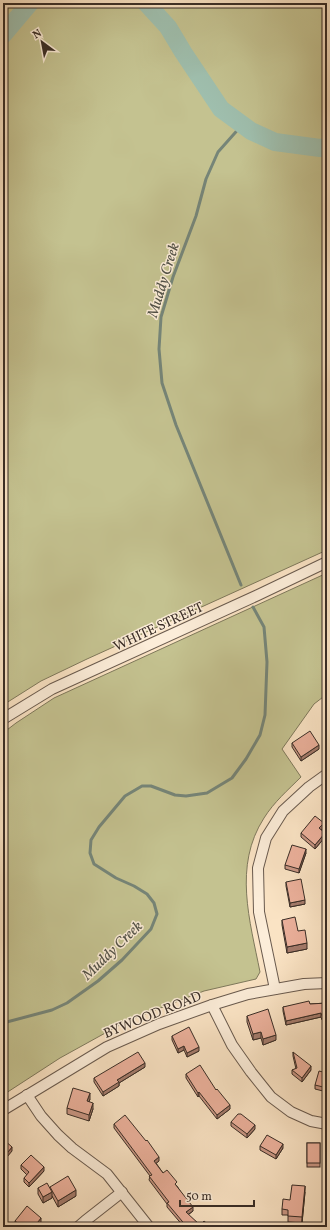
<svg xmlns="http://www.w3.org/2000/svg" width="330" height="1230" viewBox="0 0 330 1230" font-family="Vollkorn,serif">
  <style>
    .green { fill: #c4c290; stroke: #7e785b }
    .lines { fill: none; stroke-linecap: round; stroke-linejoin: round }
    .stream { stroke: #768578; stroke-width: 3 }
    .river { stroke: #9fbfae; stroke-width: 18 }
    .minor-casing { stroke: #695a4e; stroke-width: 12 }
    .minor { stroke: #fcedd9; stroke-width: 10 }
    .wall { fill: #ca9785; stroke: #392d26 }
    .shaded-wall { fill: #a47b6c; stroke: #392d26 }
    .building { fill: #ebb09b; stroke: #392d26 }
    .labels { text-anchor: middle; stroke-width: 3; stroke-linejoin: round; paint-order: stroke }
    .street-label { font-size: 14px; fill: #392d26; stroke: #fcedd9 }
    .water-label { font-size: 15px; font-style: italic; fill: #525248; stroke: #fcedd9 }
  </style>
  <rect width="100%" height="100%" fill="#fae3c4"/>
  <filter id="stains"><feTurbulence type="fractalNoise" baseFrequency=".005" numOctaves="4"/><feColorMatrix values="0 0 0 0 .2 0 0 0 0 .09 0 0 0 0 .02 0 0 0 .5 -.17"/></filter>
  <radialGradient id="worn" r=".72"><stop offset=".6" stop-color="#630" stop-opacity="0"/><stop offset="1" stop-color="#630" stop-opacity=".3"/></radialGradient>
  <!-- green -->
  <g class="green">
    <path d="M3,3H327V550L87,659L41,681L3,705Z"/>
    <path d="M327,573V694L314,704L282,749L301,777C288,790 274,802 264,818C233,866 250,921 260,972L256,979L204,991L127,1021L60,1058L3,1095V733L16,723L54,698Z"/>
  </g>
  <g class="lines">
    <!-- stream -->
    <g class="stream">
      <path d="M241,585L176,425L162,383L159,349L161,317L173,277L196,216L206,179L218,152L242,125"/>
      <path d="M3,1023L52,1010L67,1003L98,981L122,960L151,929L157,914L154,903L147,894L134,886L116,878L94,864L90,853L91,840L99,827L125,796L142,786H151L175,795L186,796L207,793L232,778L246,759L260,735L265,715L267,662L264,627L253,607"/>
    </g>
    <!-- river -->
    <g class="river">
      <path d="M146,3L168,27L183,52L221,109L251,131L275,142L320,148L327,147"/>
      <path d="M3,35L30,3"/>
    </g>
    <!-- minor casing -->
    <g class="minor-casing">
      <g id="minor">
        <path d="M3,719L52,689L258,595L327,562"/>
        <path d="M275,989L259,912L258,868L266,838L283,811L309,787L327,774"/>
        <path d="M212,1005L232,1045L251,1072L271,1097L291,1112L311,1121L327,1124"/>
        <path d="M27,1095L41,1116L58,1135L72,1148L107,1174L149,1227"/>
        <path d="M3,1110L107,1047L159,1024L212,1005L248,994L304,984L327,983"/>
        <path d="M78,1227L85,1221L122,1192"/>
      </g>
    </g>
    <!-- minor -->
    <use href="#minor" class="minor"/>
  </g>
  <!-- wall -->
  <g class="wall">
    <path d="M292,743L319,749L301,761L292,747Z"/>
    <path d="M324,827L321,830L325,837L315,849L301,837V833Z"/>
    <path d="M306,853L299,873L285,869V865Z"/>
    <path d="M286,882L305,904L290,907L286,886Z"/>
    <path d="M282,920L298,931L307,949L287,953L282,925Z"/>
    <path d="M327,930V948H326L325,931Z"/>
    <path d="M327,1003V1020H322L321,1017L286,1025L283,1011V1007L310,1004Z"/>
    <path d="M247,1016L276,1040L263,1045L261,1038L253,1040L247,1022Z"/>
    <path d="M172,1036L199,1051L187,1057L184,1050L178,1053L172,1040Z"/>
    <path d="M293,1052L311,1070L302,1082L292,1074V1070L296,1069L293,1056Z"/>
    <path d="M145,1067L119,1083V1086L103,1096L94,1082V1078Z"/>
    <path d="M327,1073V1092L315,1089V1085Z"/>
    <path d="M186,1074L216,1090L230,1109L217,1119L199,1096L198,1097L186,1078Z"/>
    <path d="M90,1099L89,1102L93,1109L89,1121L67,1114V1108Z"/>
    <path d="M231,1122L255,1129L247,1138L231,1126Z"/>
    <path d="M114,1124L159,1161L156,1163L163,1173L177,1186L193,1211L188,1215L200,1225L211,1227H184L167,1207V1204L149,1180L150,1176L114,1128Z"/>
    <rect x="307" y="1143" width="13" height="24"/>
    <path d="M260,1146L283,1148L276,1159L260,1150Z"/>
    <path d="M21,1165L44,1171L29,1187L24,1182V1178L27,1175L21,1169Z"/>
    <path d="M50,1187L76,1196L58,1207L52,1196V1198L43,1203L38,1194V1188H50Z"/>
    <path d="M305,1192L302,1223L288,1222V1215H282V1209L290,1200Z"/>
    <path d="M15,1221L41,1222L37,1227H18L15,1225Z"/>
  </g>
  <!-- shaded-wall -->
  <g class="shaded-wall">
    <path d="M319,745V749L301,761V757Z"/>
    <path d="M324,823V827L319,832V828Z"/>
    <path d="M325,833V837L315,849V845Z"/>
    <path d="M306,849V853L299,873V869Z"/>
    <path d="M305,900V904L290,907V903Z"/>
    <path d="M307,943V949L287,953V947Z"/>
    <path d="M321,1013V1017L286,1025V1021Z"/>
    <path d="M261,1032V1038L253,1040V1034Z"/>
    <path d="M276,1035V1040L263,1045V1039Z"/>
    <path d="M184,1046V1050L178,1053V1049Z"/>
    <path d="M199,1047V1051L187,1057V1053Z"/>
    <path d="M145,1063V1067L119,1083V1086L103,1096V1092L117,1080Z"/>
    <path d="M311,1066V1070L302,1082V1078Z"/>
    <path d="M199,1092V1096L198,1097V1093Z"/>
    <path d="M90,1093V1099L87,1107V1101Z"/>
    <path d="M93,1103V1109L89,1121V1115Z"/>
    <path d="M230,1105V1109L217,1119V1115Z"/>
    <path d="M255,1125V1129L247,1138V1134Z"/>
    <path d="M283,1144V1148L276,1159V1155Z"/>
    <path d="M12,1147V1151L3,1162V1158Z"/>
    <path d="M159,1157V1161L154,1165V1161Z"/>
    <path d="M44,1167V1171L29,1187V1183Z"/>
    <path d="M305,1186V1192L302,1223V1217Z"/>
    <path d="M76,1190V1196L58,1207V1201Z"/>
    <path d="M52,1192V1198L43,1203V1197Z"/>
    <path d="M193,1207V1211L186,1216V1212Z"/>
    <path d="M41,1218V1222L37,1227H34Z"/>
  </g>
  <!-- building -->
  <g class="building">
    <path d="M310,731L319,745L301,757L292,743Z"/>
    <path d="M315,816L324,823L319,828L325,833L315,845L301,833Z"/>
    <path d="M292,845L306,849L299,869L285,865Z"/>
    <path d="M301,879L305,900L290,903L286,882Z"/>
    <path d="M295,917L298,931L305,930L307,943L287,947L282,920Z"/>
    <path d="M327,930V944H326L325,931Z"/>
    <path d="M309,1001L310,1004L327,1003V1016H322L321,1013L286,1021L283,1007Z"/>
    <path d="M268,1009L276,1035L263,1039L261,1032L253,1034L247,1016Z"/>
    <path d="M189,1027L199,1047L187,1053L184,1046L178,1049L172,1036Z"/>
    <path d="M138,1052L145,1063L117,1080L119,1082L103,1092L94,1078Z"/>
    <path d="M293,1052L311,1066L302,1078L292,1070L297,1068Z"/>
    <path d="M200,1065L216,1090L217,1089L230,1105L217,1115L199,1092L198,1093L186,1074Z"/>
    <path d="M319,1071L327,1073V1088L315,1085Z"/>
    <path d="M73,1088L90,1093L87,1101L93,1103L89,1115L67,1108Z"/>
    <path d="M238,1114H241L255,1125L247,1134L231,1122Z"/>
    <path d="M125,1115L146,1141L147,1140L159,1157L154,1161L163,1173L167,1170L177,1182L175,1184L193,1207L186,1212L200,1225L204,1221L211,1227H187L167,1203L169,1202L149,1176L152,1175L114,1124Z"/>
    <path d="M267,1135L283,1144L276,1155L260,1146Z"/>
    <path d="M3,1139L12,1147L3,1158Z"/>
    <rect x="307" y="1143" width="13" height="20"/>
    <path d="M31,1155L44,1167L29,1183L24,1178L29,1172L21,1165Z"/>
    <path d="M68,1176L76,1190L58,1201L50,1187Z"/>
    <path d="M47,1183L52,1192L43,1197L38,1188Z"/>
    <path d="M292,1185L305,1186L302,1217L288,1216V1210L282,1209L283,1199L290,1200Z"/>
    <path d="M27,1206L41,1218L34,1227H23L15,1221Z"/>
  </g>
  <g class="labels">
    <!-- street labels -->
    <g class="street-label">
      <text transform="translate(158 626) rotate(-25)" y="5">WHITE STREET</text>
      <text transform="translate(152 1014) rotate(-22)" y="5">BYWOOD ROAD</text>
    </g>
    <!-- water labels -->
    <g class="water-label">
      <text transform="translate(163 280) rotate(-73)" y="5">Muddy Creek</text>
      <text transform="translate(112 950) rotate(-44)" y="5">Muddy Creek</text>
    </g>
  </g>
  <!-- margin -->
  <rect width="330" height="1230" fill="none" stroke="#fae3c4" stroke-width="16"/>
  <rect x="4" y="4" width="322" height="1222" fill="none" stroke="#392d26" stroke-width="2"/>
  <rect x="8" y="8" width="314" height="1214" fill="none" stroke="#392d26"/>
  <!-- north arrow -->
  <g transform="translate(42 42) rotate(328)" stroke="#fcedd9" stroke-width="3" paint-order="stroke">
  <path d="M0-3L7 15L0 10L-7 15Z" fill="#392d26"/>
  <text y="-6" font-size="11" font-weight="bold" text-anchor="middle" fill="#392d26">N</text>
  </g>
  <!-- scale -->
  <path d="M180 1200v6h74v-6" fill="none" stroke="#392d26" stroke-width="2"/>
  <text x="186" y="1200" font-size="12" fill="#392d26" stroke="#fcedd9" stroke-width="3" paint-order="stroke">50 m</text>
  <rect width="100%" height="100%" filter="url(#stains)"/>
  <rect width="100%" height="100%" fill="url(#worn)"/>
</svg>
